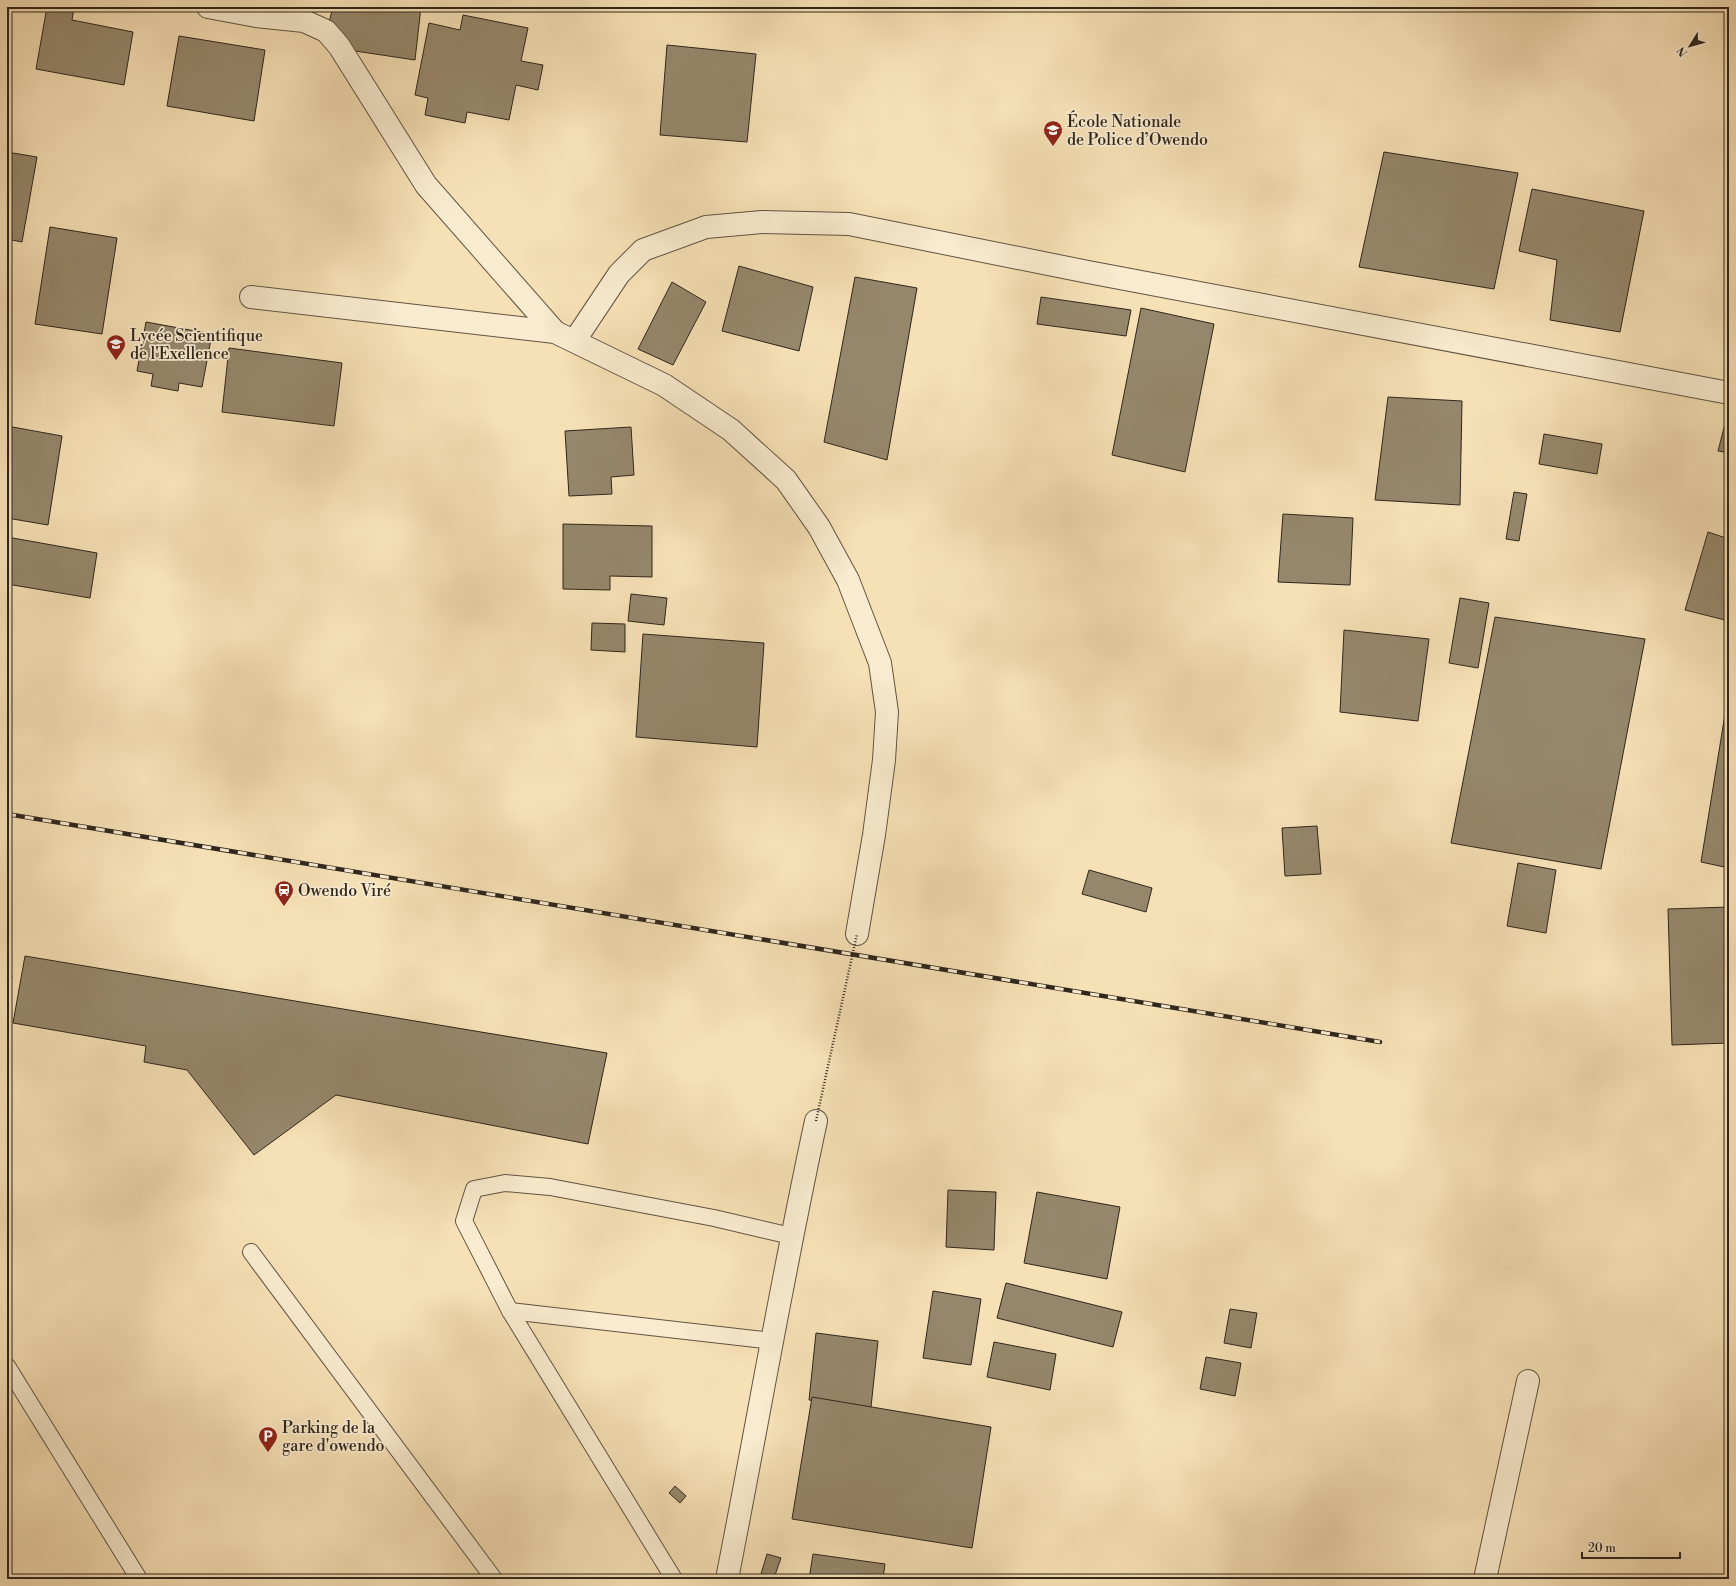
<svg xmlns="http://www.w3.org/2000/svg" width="1736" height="1586" viewBox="0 0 1736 1586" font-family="'Libre Bodoni',serif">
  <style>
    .building { fill: #96876c; stroke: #2f261c }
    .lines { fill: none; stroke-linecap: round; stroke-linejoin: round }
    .service-casing { stroke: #615442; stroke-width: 18 }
    .minor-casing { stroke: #615442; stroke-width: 24 }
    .service { stroke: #f9ebcf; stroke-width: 16 }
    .minor { stroke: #f9ebcf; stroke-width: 22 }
    .rail-casing { stroke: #2f261c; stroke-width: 4.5 }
    .rail { stroke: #f9ebcf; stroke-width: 3; stroke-dasharray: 9; stroke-linecap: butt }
    .path-bridge { stroke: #2f261c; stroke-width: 2.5; stroke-dasharray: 1 2; stroke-linecap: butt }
    .labels { text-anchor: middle; stroke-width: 3.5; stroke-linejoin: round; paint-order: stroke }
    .poi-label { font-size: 16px; fill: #2f261c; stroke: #f9ebcf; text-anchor: start }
  </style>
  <rect width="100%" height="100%" fill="#f6e0b5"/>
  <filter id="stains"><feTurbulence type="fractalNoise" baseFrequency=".005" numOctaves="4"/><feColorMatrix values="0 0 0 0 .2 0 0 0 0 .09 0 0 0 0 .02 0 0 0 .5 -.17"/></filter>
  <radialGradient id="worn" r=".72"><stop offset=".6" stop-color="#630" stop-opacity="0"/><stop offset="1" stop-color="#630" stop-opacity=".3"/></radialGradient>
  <!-- building -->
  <g class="building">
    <path d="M47,7H74L72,20L133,32L124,85L36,69Z"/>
    <path d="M333,7H421L415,60L355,51L329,22Z"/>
    <path d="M463,15L528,28L521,61L543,65L538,90L516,85L509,120L467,112L465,123L425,115L428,98L415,95L429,23L460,30Z"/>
    <path d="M179,36L265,50L254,121L167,106Z"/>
    <path d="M667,45L756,54L747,142L660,135Z"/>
    <path d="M7,152L37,157L22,242L7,239Z"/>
    <path d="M1384,152L1518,173L1494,289L1359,267Z"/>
    <path d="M1532,189L1644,211L1620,332L1550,320L1557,260L1519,251Z"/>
    <path d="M50,227L117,238L102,334L35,324Z"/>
    <path d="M739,266L813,287L799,351L722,331Z"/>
    <path d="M855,277L917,288L887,460L824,442Z"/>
    <path d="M672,282L706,302L673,365L638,349Z"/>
    <path d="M1041,297L1131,310L1126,336L1037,324Z"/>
    <path d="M1141,308L1214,324L1185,472L1112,455Z"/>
    <path d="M146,322L212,334L202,387L179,383L178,391L151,386L153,374L137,371Z"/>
    <path d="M229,348L342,363L334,426L222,412Z"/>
    <path d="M1388,397L1462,401L1460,505L1375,500Z"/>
    <path d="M1728,412H1729V453L1718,451Z"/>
    <path d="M7,426L62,436L48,525L7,518Z"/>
    <path d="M631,427L634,475L611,477L612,494L569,496L565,431Z"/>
    <path d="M1544,434L1602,444L1597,474L1539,464Z"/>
    <path d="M1514,492L1527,494L1519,541L1506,539Z"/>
    <path d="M1283,514L1353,518L1350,585L1278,582Z"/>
    <path d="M563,524L652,526V577L610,576V590L563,589Z"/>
    <path d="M1708,532L1729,539V621L1685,610Z"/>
    <path d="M7,537L97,553L90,598L7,584Z"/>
    <path d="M631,594L667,598L664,625L628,621Z"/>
    <path d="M1460,598L1489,603L1478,668L1449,663Z"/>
    <path d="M1495,617L1645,639L1601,869L1451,843Z"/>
    <path d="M592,623L625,624V652L591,650Z"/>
    <path d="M1344,630L1429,639L1418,721L1340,712Z"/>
    <path d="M643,634L764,643L757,747L636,737Z"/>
    <path d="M1727,702L1729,703V868L1701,862Z"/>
    <path d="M1317,826L1321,874L1285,876L1282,828Z"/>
    <path d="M1518,863L1556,870L1546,933L1507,926Z"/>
    <path d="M1089,870L1152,888L1146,912L1082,894Z"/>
    <path d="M1729,907V1043L1672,1045L1668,909Z"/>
    <path d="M25,956L607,1053L588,1144L336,1095L254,1155L187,1070L144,1062L146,1046L13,1023Z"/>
    <path d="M7,975L12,976L7,998Z"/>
    <path d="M948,1190L996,1192L994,1250L946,1247Z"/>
    <path d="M1037,1192L1120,1207L1107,1279L1024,1263Z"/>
    <path d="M1006,1283L1122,1312L1113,1347L997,1318Z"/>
    <path d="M933,1291L981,1299L971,1365L923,1358Z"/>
    <path d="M1230,1309L1257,1313L1251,1348L1224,1343Z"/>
    <path d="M816,1333L878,1341L871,1407L809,1400Z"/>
    <path d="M994,1342L1056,1354L1050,1390L987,1377Z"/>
    <path d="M1206,1357L1241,1363L1235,1396L1200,1389Z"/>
    <path d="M812,1397L991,1427L972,1548L792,1519Z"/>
    <path d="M675,1486L686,1496L680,1503L669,1493Z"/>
    <path d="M767,1554L781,1558L774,1578L761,1574Z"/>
    <path d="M813,1554L885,1564L883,1579H809Z"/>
  </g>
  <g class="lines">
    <!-- service casing -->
    <g class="service-casing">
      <g id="service">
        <path d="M251,1252L494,1579"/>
        <path d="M510,1311L773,1341"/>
        <path d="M7,1366L139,1579"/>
        <path d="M674,1579L510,1311L464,1221L474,1189L505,1183L550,1187L714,1218L791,1236"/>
      </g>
    </g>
    <!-- minor casing -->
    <g class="minor-casing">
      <g id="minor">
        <path d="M208,7L256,16L304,21L326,31L339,46L426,185L555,332"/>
        <path d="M251,297L555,332L664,385L731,430L786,480L819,527L848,580L880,663L887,712L884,760L874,835L857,934"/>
        <path d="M575,340L619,274L643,250L706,227L762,222L849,224L1088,272L1729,393"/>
        <path d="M727,1579C757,1426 783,1273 816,1121"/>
        <path d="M1485,1579L1528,1381"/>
      </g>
    </g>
    <!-- service -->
    <use href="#service" class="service"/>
    <!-- minor -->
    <use href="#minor" class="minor"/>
    <!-- rail casing -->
    <g class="rail-casing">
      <path id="rail" d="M7,814L1380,1042"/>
    </g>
    <!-- rail -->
    <use href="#rail" class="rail"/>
    <!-- path-bridge -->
    <path class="path-bridge" d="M816,1121L857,934"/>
  </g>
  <!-- icons -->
  <defs>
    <g id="school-pin" transform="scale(1)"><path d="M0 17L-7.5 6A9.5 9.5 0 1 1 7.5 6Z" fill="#8f2418" stroke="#f9ebcf"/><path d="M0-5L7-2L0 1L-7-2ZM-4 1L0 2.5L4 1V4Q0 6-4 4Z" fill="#fff"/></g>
    <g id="station-pin" transform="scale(1)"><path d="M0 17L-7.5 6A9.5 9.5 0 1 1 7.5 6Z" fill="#8f2418" stroke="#f9ebcf"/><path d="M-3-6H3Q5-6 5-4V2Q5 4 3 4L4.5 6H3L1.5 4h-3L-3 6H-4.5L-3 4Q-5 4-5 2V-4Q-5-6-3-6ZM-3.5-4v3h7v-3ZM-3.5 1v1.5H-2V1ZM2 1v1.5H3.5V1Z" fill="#fff"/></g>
    <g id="parking-pin" transform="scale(1)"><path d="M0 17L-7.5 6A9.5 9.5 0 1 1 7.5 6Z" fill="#8f2418" stroke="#f9ebcf"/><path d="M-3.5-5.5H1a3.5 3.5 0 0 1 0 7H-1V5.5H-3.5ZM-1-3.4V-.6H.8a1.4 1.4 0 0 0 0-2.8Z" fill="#fff"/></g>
  </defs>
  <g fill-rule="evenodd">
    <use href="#school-pin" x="1053" y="130"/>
    <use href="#school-pin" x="116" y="344"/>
    <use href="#station-pin" x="284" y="890"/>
    <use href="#parking-pin" x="268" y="1436"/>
  </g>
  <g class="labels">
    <!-- poi labels -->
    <g class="poi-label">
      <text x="1067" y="127">École Nationale<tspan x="1067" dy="18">de Police d’Owendo</tspan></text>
      <text x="130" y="341">Lycée Scientifique<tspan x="130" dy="18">de l'Exellence</tspan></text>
      <text x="298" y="896">Owendo Viré</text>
      <text x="282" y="1433">Parking de la<tspan x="282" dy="18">gare d'owendo</tspan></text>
    </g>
  </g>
  <!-- margin -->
  <rect width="1736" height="1586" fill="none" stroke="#f6e0b5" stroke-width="24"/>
  <rect x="8" y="8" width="1720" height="1570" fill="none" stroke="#2f261c" stroke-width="2"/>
  <rect x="12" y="12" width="1712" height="1562" fill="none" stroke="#2f261c"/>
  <!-- north arrow -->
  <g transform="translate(1690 46) rotate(233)" stroke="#f9ebcf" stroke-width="3" paint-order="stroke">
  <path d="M0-3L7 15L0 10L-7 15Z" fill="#2f261c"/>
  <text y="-6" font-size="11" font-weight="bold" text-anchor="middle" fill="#2f261c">N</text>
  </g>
  <!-- scale -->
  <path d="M1582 1552v6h98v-6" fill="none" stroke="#2f261c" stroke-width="2"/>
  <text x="1588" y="1552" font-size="12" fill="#2f261c" stroke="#f9ebcf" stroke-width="3" paint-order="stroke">20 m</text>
  <rect width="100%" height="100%" filter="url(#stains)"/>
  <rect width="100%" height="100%" fill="url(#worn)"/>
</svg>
